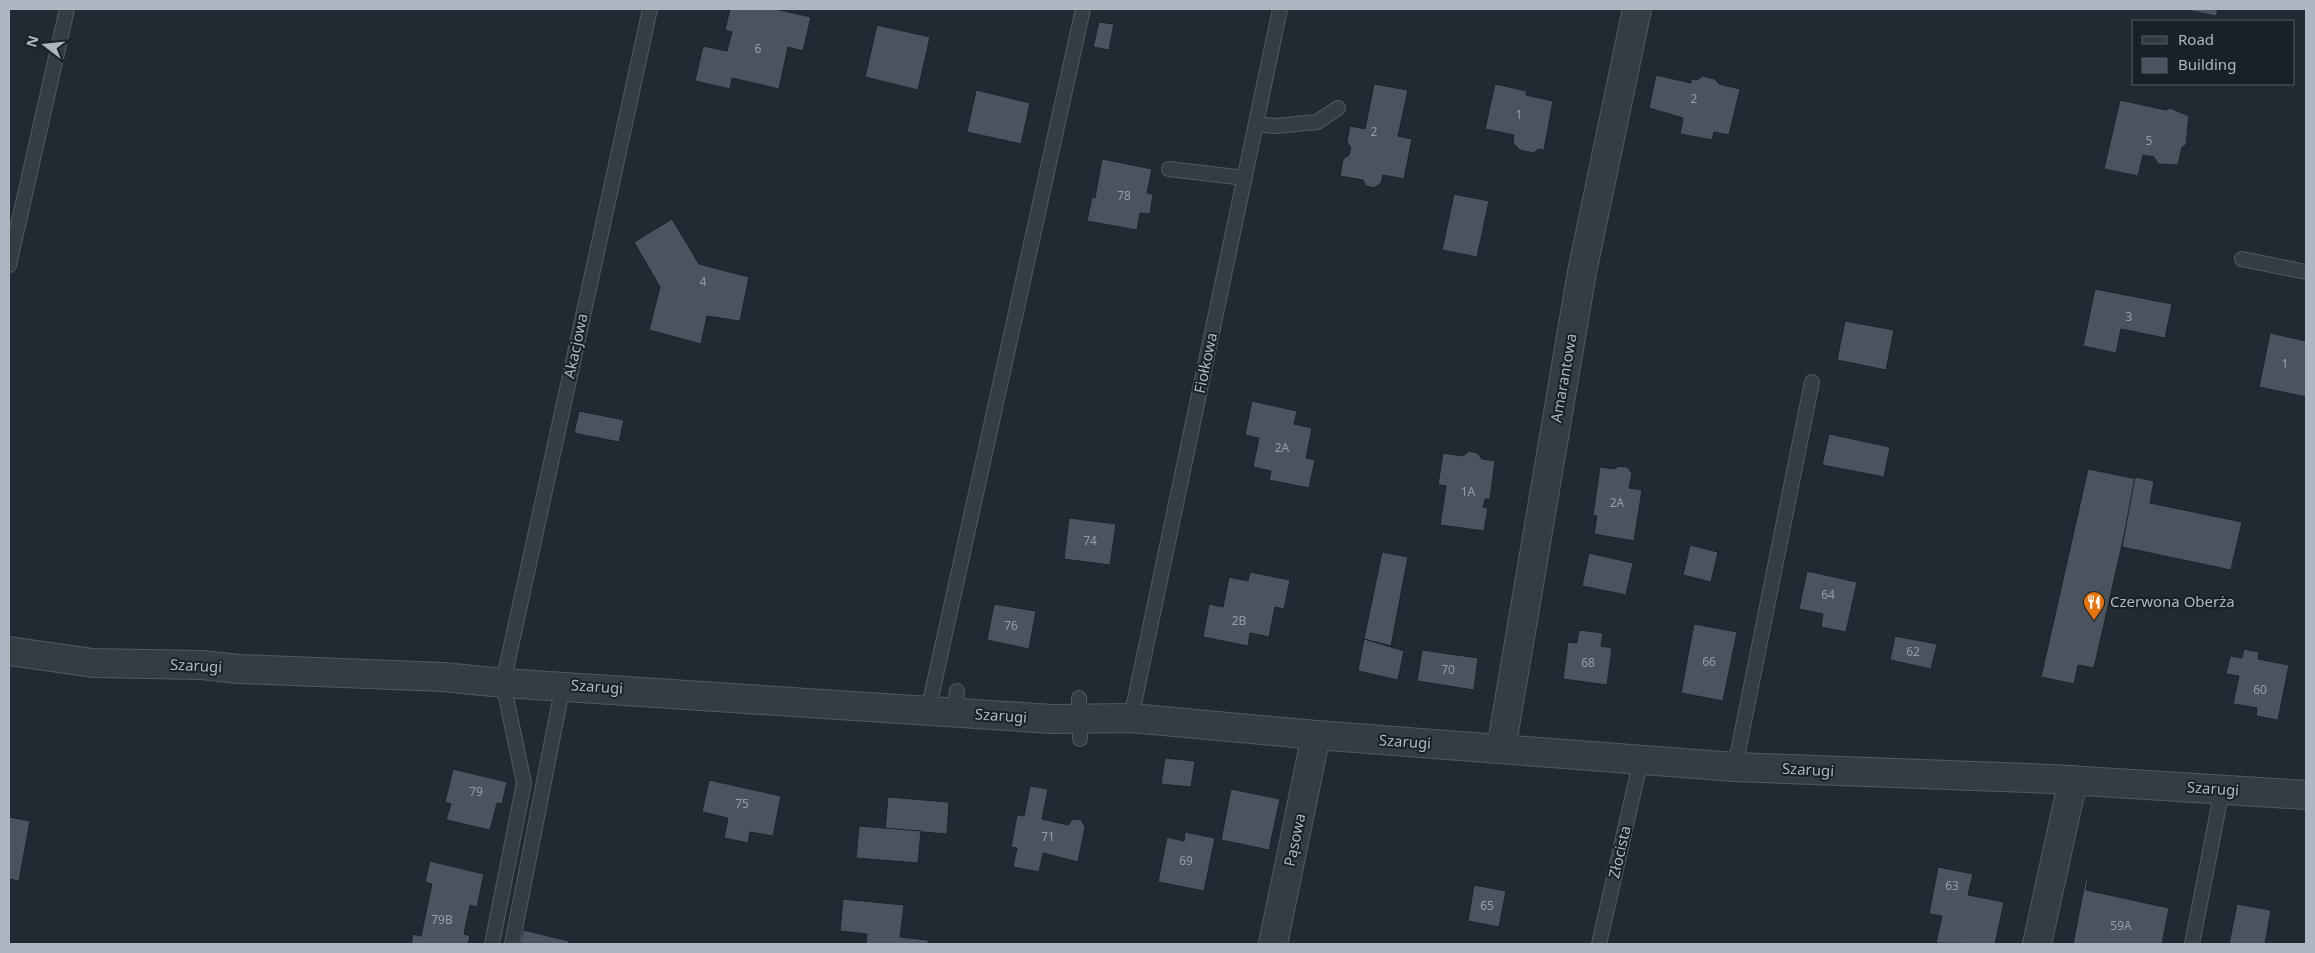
<svg xmlns="http://www.w3.org/2000/svg" width="2315" height="953" viewBox="0 0 2315 953" font-family="'Noto Sans',sans-serif">
  <style>
    .building { fill: #49545f; stroke: #1b232a }
    .lines { fill: none; stroke-linecap: round; stroke-linejoin: round }
    .service-casing { stroke: #515a62; stroke-width: 16 }
    .minor-casing { stroke: #515a62; stroke-width: 30 }
    .service { stroke: #343c44; stroke-width: 14 }
    .minor { stroke: #343c44; stroke-width: 28 }
    .labels { text-anchor: middle; stroke-width: 4; stroke-linejoin: round; paint-order: stroke }
    .number-label { font-size: 12px; fill: #959ea8 }
    .street-label { font-size: 15px; fill: #aeb7c1; stroke: #192128 }
    .poi-label { font-size: 15px; fill: #aeb7c1; stroke: #192128; text-anchor: start }
  </style>
  <rect width="100%" height="100%" fill="#212a33"/>
  <!-- building -->
  <g class="building">
    <path d="M730,9H775L811,17L803,51L788,47L779,89L732,78L730,89L695,81L703,46L727,51L732,32L725,30Z"/>
    <path d="M2182,9H2218L2216,16Z"/>
    <path d="M1099,22L1114,24L1109,50L1093,47Z"/>
    <path d="M877,25L930,37L918,90L865,77Z"/>
    <path d="M1656,75L1691,83V79L1697,80L1703,76L1715,79L1719,84L1740,89L1729,135L1714,132L1712,140L1680,134L1683,118L1649,108Z"/>
    <path d="M1374,84L1408,90L1398,136L1412,139L1404,179L1383,175L1381,183L1374,188L1366,186L1363,180L1340,176L1343,159L1349,155L1351,148L1347,142L1350,126L1365,129Z"/>
    <path d="M1495,84L1527,91L1526,95L1553,101L1544,150L1539,149L1533,153L1520,150L1513,143L1514,135L1485,129Z"/>
    <path d="M976,90L1030,103L1021,144L967,132Z"/>
    <path d="M2120,100L2166,110L2170,108L2189,116L2186,145L2182,147L2178,165L2158,164L2154,157L2143,155L2138,176L2104,169Z"/>
    <path d="M1102,159L1152,169L1147,193L1153,194L1150,214L1140,213L1137,230L1087,221L1092,197L1095,198Z"/>
    <path d="M1454,194L1489,201L1477,257L1442,250Z"/>
    <path d="M672,219L699,264L749,277L740,321L707,316L701,344L649,330L660,287L634,242Z"/>
    <path d="M2095,289L2172,304L2165,338L2121,329L2116,353L2083,346Z"/>
    <path d="M1845,321L1894,330L1886,370L1837,360Z"/>
    <path d="M2270,333L2306,341V397L2259,387Z"/>
    <path d="M1252,401L1297,411L1294,424L1312,428L1306,458L1315,460L1309,488L1269,480L1271,471L1253,467L1259,438L1245,435Z"/>
    <path d="M579,411L624,420L619,442L574,433Z"/>
    <path d="M1829,434L1890,447L1884,477L1822,465Z"/>
    <path d="M1469,451L1477,453L1482,459L1495,461L1490,499H1485L1483,507L1488,508L1484,531L1440,525L1446,486L1438,485L1443,453L1463,456Z"/>
    <path d="M1619,466L1627,467L1632,473L1629,488L1642,490L1634,541L1594,534L1597,516L1593,515L1600,467L1614,469Z"/>
    <path d="M2088,469L2137,479L2094,668L2078,665L2074,684L2041,677Z"/>
    <path d="M2135,477L2154,481L2150,503L2242,522L2231,570L2122,547Z"/>
    <path d="M1069,518L1116,524L1110,565L1064,559Z"/>
    <path d="M1690,545L1718,552L1711,582L1683,575Z"/>
    <path d="M1382,552L1408,557L1391,646L1364,639Z"/>
    <path d="M1589,553L1633,563L1626,595L1582,586Z"/>
    <path d="M1807,571L1857,582L1846,632L1821,627L1823,614L1799,609Z"/>
    <path d="M1250,572L1290,580L1284,609L1275,607L1269,637L1250,633L1248,646L1203,637L1209,604L1223,607L1229,577L1248,581Z"/>
    <path d="M994,604L1036,611L1029,649L987,640Z"/>
    <path d="M1694,624L1737,632L1723,701L1681,693Z"/>
    <path d="M1579,630L1603,633L1601,646L1612,648L1607,685L1563,679L1568,642L1577,643Z"/>
    <path d="M1895,636L1937,644L1931,669L1890,660Z"/>
    <path d="M1364,639L1404,651L1398,680L1358,671Z"/>
    <path d="M2244,649L2259,652L2258,659L2289,665L2278,720L2256,716L2257,708L2233,704L2239,676L2226,674L2230,656L2242,658Z"/>
    <path d="M1422,650L1478,658L1474,690L1417,681Z"/>
    <path d="M1165,758L1195,761L1191,787L1161,784Z"/>
    <path d="M453,769L507,782L502,804L497,803L490,830L446,820L451,804L445,802Z"/>
    <path d="M709,780L781,796L773,836L750,832L748,843L724,838L728,818L702,812Z"/>
    <path d="M1030,786L1048,789L1042,819L1068,825L1073,819L1081,820L1085,827L1078,862L1043,853L1039,872L1013,867L1017,848L1011,847L1017,815L1024,816Z"/>
    <path d="M1231,789L1280,799L1269,850L1221,840Z"/>
    <path d="M888,797L949,802L947,834L885,829Z"/>
    <path d="M9,817L30,821L19,881L9,879Z"/>
    <path d="M859,826L921,831L918,863L856,858Z"/>
    <path d="M1185,832L1215,838L1204,891L1158,882L1167,837L1184,841Z"/>
    <path d="M430,861L484,874L477,907L470,905L464,934L470,936L468,944H411L413,934L421,936L432,884L425,882Z"/>
    <path d="M1938,867L1973,874L1968,895L2004,902L1995,944L1936,943L1942,916L1929,914Z"/>
    <path d="M2086,878H2088L2086,890L2169,908L2162,944H2073Z"/>
    <path d="M1474,885L1506,891L1499,927L1468,921Z"/>
    <path d="M843,899L904,905L900,937L928,940V944H866L867,934L840,931Z"/>
    <path d="M2237,904L2271,910L2265,944H2229Z"/>
    <path d="M523,930L569,941L568,944H520Z"/>
  </g>
  <g class="lines">
    <!-- service casing -->
    <g class="service-casing">
      <g id="service">
        <path d="M1256,124L1275,126L1317,122L1338,108"/>
        <path d="M1169,169L1245,178"/>
        <path d="M2242,259L2306,272"/>
        <path d="M9,265L67,9"/>
        <path d="M1079,698L1080,739"/>
        <path d="M928,711L1083,9"/>
        <path d="M954,713L957,691"/>
        <path d="M1131,718L1280,9"/>
        <path d="M1735,767L1812,382"/>
        <path d="M492,944L524,783L503,683L650,9"/>
        <path d="M512,944L563,685"/>
        <path d="M1599,944L1641,759"/>
        <path d="M2192,944L2222,790"/>
      </g>
    </g>
    <!-- minor casing -->
    <g class="minor-casing">
      <g id="minor">
        <path d="M9,651L93,663L202,665L239,669L443,677L503,683L1052,719L1131,718L1316,735L1735,767L2052,779L2306,795"/>
        <path d="M1501,749L1582,272L1637,9"/>
        <path d="M1273,944L1316,735"/>
        <path d="M2037,944L2073,780"/>
      </g>
    </g>
    <!-- service -->
    <use href="#service" class="service"/>
    <!-- minor -->
    <use href="#minor" class="minor"/>
  </g>
  <!-- icons -->
  <defs>
    <g id="restaurant-pin" transform="scale(1.125)"><path d="M0 17L-7.5 6A9.5 9.5 0 1 1 7.5 6Z" fill="#e8710a" stroke="#192128"/><path d="M-5-6h1v4h1v-4h1v4h1v-4h1v5L-1.5 .5V6h-2V.5L-5-1ZM5-6V6H3V1.5H1.5Q1.5-4 5-6Z" fill="#fff"/></g>
  </defs>
  <g fill-rule="evenodd">
    <use href="#restaurant-pin" x="2094" y="602"/>
  </g>
  <g class="labels">
    <!-- number labels -->
    <g class="number-label">
      <text x="758" y="53">6</text>
      <text x="1694" y="103">2</text>
      <text x="1519" y="119">1</text>
      <text x="1374" y="136">2</text>
      <text x="2149" y="145">5</text>
      <text x="1124" y="200">78</text>
      <text x="703" y="286">4</text>
      <text x="2129" y="321">3</text>
      <text x="2285" y="368">1</text>
      <text x="1282" y="452">2A</text>
      <text x="1468" y="496">1A</text>
      <text x="1617" y="507">2A</text>
      <text x="1090" y="545">74</text>
      <text x="1828" y="599">64</text>
      <text x="1239" y="625">2B</text>
      <text x="1011" y="630">76</text>
      <text x="1913" y="656">62</text>
      <text x="1709" y="666">66</text>
      <text x="1588" y="667">68</text>
      <text x="1448" y="674">70</text>
      <text x="2260" y="694">60</text>
      <text x="476" y="796">79</text>
      <text x="742" y="808">75</text>
      <text x="1048" y="841">71</text>
      <text x="1186" y="865">69</text>
      <text x="1952" y="890">63</text>
      <text x="1487" y="910">65</text>
      <text x="442" y="924">79B</text>
      <text x="2121" y="930">59A</text>
    </g>
    <!-- street labels -->
    <g class="street-label">
      <text transform="translate(576 346) rotate(-78)" y="5">Akacjowa</text>
      <text transform="translate(1206 363) rotate(-78)" y="5">Fiołkowa</text>
      <text transform="translate(1564 378) rotate(-80)" y="5">Amarantowa</text>
      <text transform="translate(196 666) rotate(3)" y="5">Szarugi</text>
      <text transform="translate(597 687) rotate(4)" y="5">Szarugi</text>
      <text transform="translate(1001 716) rotate(4)" y="5">Szarugi</text>
      <text transform="translate(1405 742) rotate(4)" y="5">Szarugi</text>
      <text transform="translate(1808 770) rotate(3)" y="5">Szarugi</text>
      <text transform="translate(2213 789) rotate(4)" y="5">Szarugi</text>
      <text transform="translate(1295 840) rotate(-78)" y="5">Pąsowa</text>
      <text transform="translate(1620 852) rotate(-77)" y="5">Złocista</text>
    </g>
    <!-- poi labels -->
    <g class="poi-label">
      <text x="2110" y="607">Czerwona Oberża</text>
    </g>
  </g>
  <!-- border -->
  <rect width="2315" height="953" fill="none" stroke="#aeb7c1" stroke-width="20"/>
  <!-- legend -->
  <rect x="2132" y="20" width="162" height="65" fill="#192128" stroke="#555d65"/>
  <rect x="2142" y="36" width="25" height="8" fill="#343c44" stroke="#555d65"/>
  <text x="2178" y="45" font-size="15" fill="#aeb7c1">Road</text>
  <rect x="2142" y="58" width="25" height="15" fill="#49545f" stroke="#555d65"/>
  <text x="2178" y="70" font-size="15" fill="#aeb7c1">Building</text>
  <!-- north arrow -->
  <g transform="translate(45 45) rotate(286)" stroke="#192128" stroke-width="4" paint-order="stroke">
  <path d="M0-4L9 19L0 12L-9 19Z" fill="#aeb7c1"/>
  <text y="-8" font-size="14" font-weight="bold" text-anchor="middle" fill="#aeb7c1">N</text>
  </g>
</svg>
